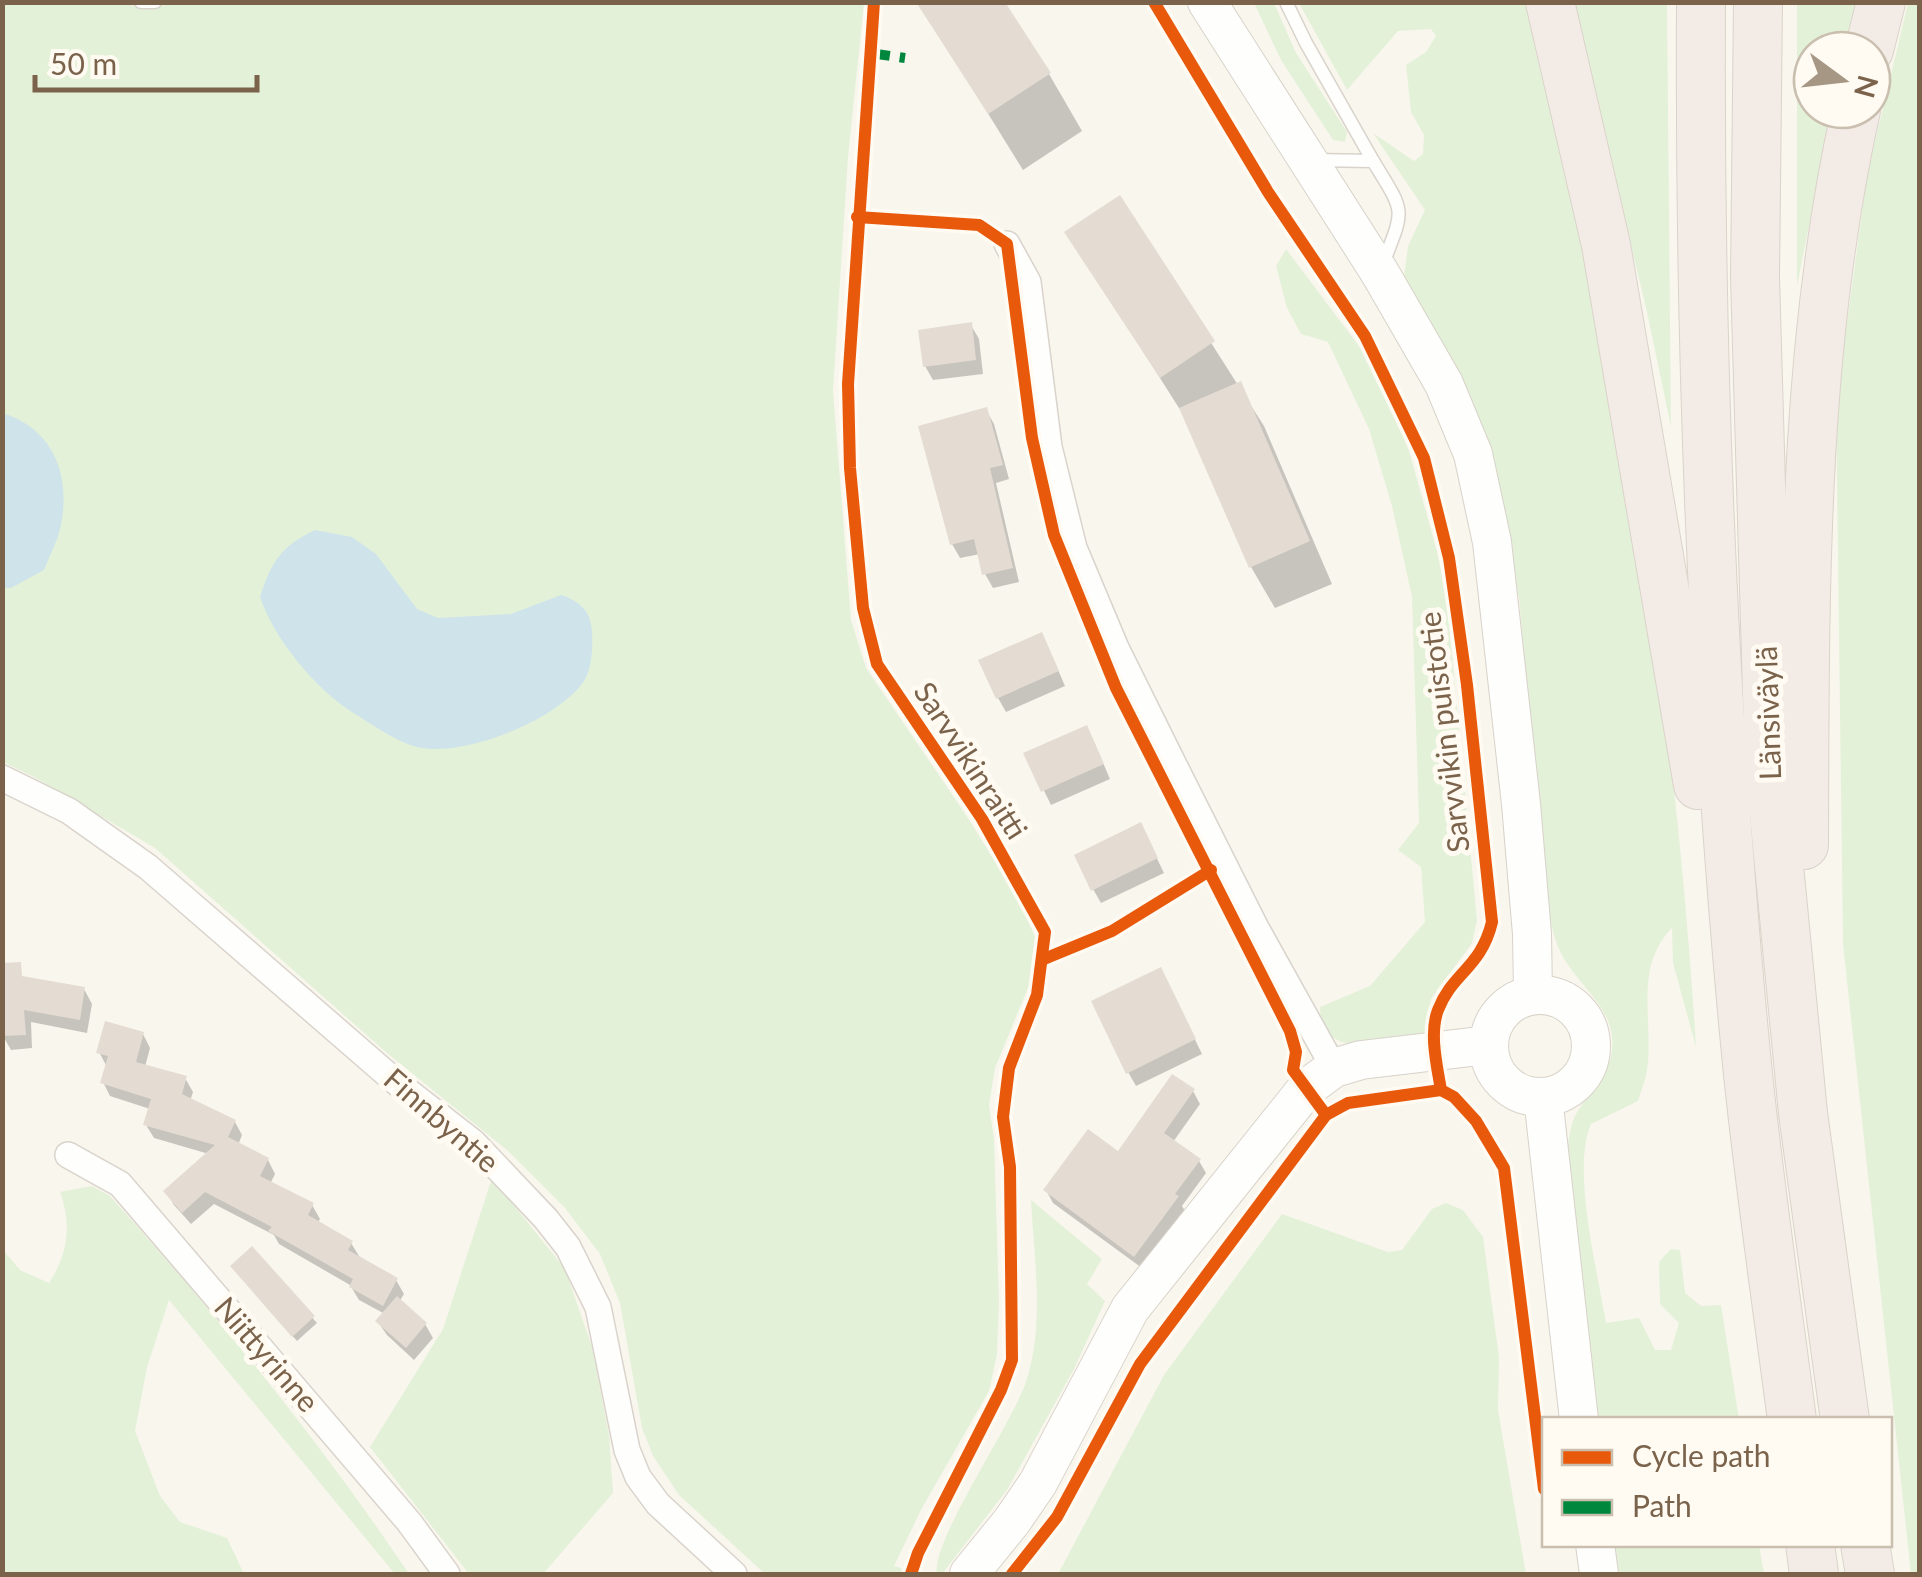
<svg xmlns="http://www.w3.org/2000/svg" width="1922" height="1577" viewBox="0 0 1922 1577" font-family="Lato,sans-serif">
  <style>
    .green { fill: #e4f1d9 }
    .water { fill: #cfe4ea }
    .shadow { fill: #0003 }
    .building { fill: #e4dcd3 }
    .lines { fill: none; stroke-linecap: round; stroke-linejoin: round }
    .lane-casing { stroke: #d9d3cc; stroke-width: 15 }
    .street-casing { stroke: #d9d3cc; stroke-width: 28 }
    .secondary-casing { stroke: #d8d2c9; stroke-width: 40 }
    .highway-casing { stroke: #dad3ca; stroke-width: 50 }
    .lane { stroke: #fefefc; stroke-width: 12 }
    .street { stroke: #fefefc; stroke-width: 25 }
    .secondary { stroke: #fefefc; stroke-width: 38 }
    .highway { stroke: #f2ebe6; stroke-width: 48 }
    .quiet { stroke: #00873e; stroke-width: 10; stroke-dasharray: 20 10; stroke-linecap: butt }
    .cycleway-casing { stroke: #fffbf2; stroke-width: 19 }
    .cycleway { stroke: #e8590c; stroke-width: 12 }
    .labels { text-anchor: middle; stroke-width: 10; stroke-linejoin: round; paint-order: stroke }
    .street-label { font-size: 30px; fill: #7a624b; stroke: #fffbf2 }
  </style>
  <rect width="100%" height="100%" fill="#f9f6ee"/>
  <!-- green -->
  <g class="green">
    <path d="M1919,2V1574H1911L1843,944L1836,405L1867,175L1908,3Z"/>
    <path d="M3,3H864L848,157L833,391L851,620L866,668L964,812L1018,898L1036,939L1034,964L1028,988L995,1068L989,1105L994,1139L999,1302L997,1354L989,1391L922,1508L894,1566L901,1568L902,1574H765L679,1495L653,1456L642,1428L620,1303L600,1254L565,1208L507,1150L388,1054L155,848L34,777L3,762Z"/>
    <path d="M1254,3H1274L1296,53L1347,132L1345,142L1333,140L1281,60Z"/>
    <path d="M1299,3H1530C1554,105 1584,208 1603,312C1648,555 1681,800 1696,1047L1673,963L1672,928C1635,966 1652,1015 1648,1063C1647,1075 1642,1089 1638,1101L1591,1124C1571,1170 1598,1273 1606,1323L1639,1318L1655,1350H1671L1679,1323L1660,1304L1659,1262L1671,1249L1680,1250L1685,1293L1701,1306L1721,1305L1739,1419H1597L1567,1155C1568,1145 1569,1134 1572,1124C1581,1097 1608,1081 1612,1050C1617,1011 1581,989 1563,957C1553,939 1550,919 1546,898L1519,598L1504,516L1404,277L1408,246L1425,210L1373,133L1414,161L1423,154L1424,135L1411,112L1406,65L1426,52L1436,36L1431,29L1398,31L1347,90Z"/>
    <path d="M1573,3H1667L1671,427L1647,312Z"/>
    <path d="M1797,3H1855L1844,50H1812V110H1832L1797,286Z"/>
    <path d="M1286,249L1374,366L1409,451L1437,551L1447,603L1477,920L1472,943L1431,999L1425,1036C1390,1041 1320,1064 1320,1007L1370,986L1425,922L1421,867L1398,850L1419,823L1412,597L1392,506L1369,429L1328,342L1301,334L1287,308L1276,266Z"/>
    <path d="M492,1178L565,1269L592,1347L609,1435L613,1493L543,1574H469L370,1447L443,1329Z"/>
    <path d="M92,1186L110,1196C217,1315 320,1441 409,1574H395L169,1300L147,1367L135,1431L160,1496L180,1522L227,1538L244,1574H3V1250L20,1270L49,1283C68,1254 72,1224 60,1192Z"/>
    <path d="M1031,1200L1102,1259L1087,1284L1105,1301L1074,1369L1007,1490L942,1574H937C930,1543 1012,1424 1026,1382C1045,1324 1034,1260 1031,1200Z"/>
    <path d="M1446,1203L1463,1210L1483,1237L1499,1357L1498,1410L1526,1574H1058L1164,1375L1282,1214L1388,1252L1402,1250L1432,1209Z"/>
    <path d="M1615,1545H1759L1764,1574H1619Z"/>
  </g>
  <!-- water -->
  <g class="water">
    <path d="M2,413C53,428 71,475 61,525C58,540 50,555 44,570L11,588H3Z"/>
    <path d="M315,530L352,537L376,554L417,609L438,618L511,614L561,595C581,602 591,611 592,632C593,648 592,671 582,684C554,720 476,751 431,749C403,748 377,727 355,714C316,690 274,639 260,597C272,561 280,547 315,530Z"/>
  </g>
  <!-- shadow -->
  <g class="shadow">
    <path d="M919,2L1049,74L1082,131L1023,170Z"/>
    <path d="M1119,198L1264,426L1332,584L1275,608L1251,567L1186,419L1067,232Z"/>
    <path d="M971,325L979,339L983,374L933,380L925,366Z"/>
    <path d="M986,410L994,424L1009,479L996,483L1019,582L993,588L985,574L980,554L960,558L952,544Z"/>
    <path d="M1049,649L1065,686L1006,712L998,698Z"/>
    <path d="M1094,742L1110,779L1051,805L1026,754Z"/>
    <path d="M1148,840L1164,873L1101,903L1093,889Z"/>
    <path d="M2,980L84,989L92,1004L87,1033L31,1022L32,1048L11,1050L3,1036Z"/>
    <path d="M1168,984L1202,1054L1136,1086L1128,1072Z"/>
    <path d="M143,1034L150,1048L145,1067L185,1078L193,1092L190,1101L235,1122L242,1135L238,1145L268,1160L275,1174L270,1184L312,1205L320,1219L317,1224L351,1243L359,1256L396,1280L404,1294L399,1302L425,1324L433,1338L414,1360L387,1335L378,1322L385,1314L359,1300L350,1285L279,1244L274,1235L214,1204L191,1224L174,1205L166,1192L209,1154L154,1138L146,1125L150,1109L110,1096L103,1082L107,1067L99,1052Z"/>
    <path d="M1193,1091L1200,1104L1173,1142L1199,1161L1206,1173L1182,1206L1185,1211L1142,1268L1053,1203L1046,1190L1119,1155Z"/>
    <path d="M252,1250L317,1323L297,1341L237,1273Z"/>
  </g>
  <!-- building -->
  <g class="building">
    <path d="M916,2H1005L1051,73L988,114Z"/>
    <path d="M1120,195L1215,341L1160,378L1064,232Z"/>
    <path d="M972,322L976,360L923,367L918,330Z"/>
    <path d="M1241,381L1310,541L1249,568L1179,408Z"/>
    <path d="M987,407L1003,465L990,468L1013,568L982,575L974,539L950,545L918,426Z"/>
    <path d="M1042,632L1059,671L996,699L978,660Z"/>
    <path d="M1087,725L1104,764L1041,792L1023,753Z"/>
    <path d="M1141,822L1158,858L1091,891L1074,855Z"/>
    <path d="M21,962L22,976L85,987L80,1020L24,1010L26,1035L2,1036V963Z"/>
    <path d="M1161,967L1196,1039L1126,1074L1091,1001Z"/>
    <path d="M105,1021L144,1032L136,1062L187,1076L182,1094L236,1120L228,1137L269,1158L260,1176L314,1203L308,1215L353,1241L348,1250L398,1278L383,1306L349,1287L353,1279L268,1231L272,1227L205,1192L182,1213L163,1191L215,1145L143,1125L151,1099L100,1083L108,1056L96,1053Z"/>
    <path d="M1172,1074L1195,1089L1164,1133L1201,1159L1175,1194L1179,1196L1134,1257L1043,1190L1088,1129L1118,1151Z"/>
    <path d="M252,1246L315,1316L292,1337L230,1266Z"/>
    <path d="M397,1296L427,1323L406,1348L375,1321Z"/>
  </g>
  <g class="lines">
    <!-- lane casing -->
    <g class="lane-casing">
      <g id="lane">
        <path d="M141,2H155"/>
        <path d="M1286,2L1306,43L1373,161"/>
        <path d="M1313,160L1373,161C1406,215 1405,207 1382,266"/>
      </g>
    </g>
    <!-- street casing -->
    <g class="street-casing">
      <g id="street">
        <path d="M1007,244L1028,282L1049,447L1074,548L1116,648L1172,761L1256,928L1334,1068"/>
        <path d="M2,778L69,811L148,867L396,1082L473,1142L546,1219L568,1247L598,1307L627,1450L638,1477L658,1504L734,1574"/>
        <path d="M68,1155L120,1184L409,1522L447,1574"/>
      </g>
    </g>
    <!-- secondary casing -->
    <g class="secondary-casing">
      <g id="secondary">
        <path d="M1207,2L1380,273L1444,384L1473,454L1492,542L1521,804L1532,934L1533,994"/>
        <circle cx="1540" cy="1046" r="51"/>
        <path d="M1543,1097L1579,1420"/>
        <path d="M1595,1544L1599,1574"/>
        <path d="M969,1574L1012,1521L1038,1483L1130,1309L1307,1088L1334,1068L1361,1060L1488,1045"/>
      </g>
    </g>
    <!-- highway casing -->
    <g class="highway-casing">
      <g id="highway">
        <path d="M1550,2L1606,245L1698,785"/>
        <path d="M1701,2C1699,360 1713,719 1748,1074C1760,1190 1777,1305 1792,1420"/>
        <path d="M1758,2L1755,277L1769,762L1803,1113L1845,1420"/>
        <path d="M1869,50L1881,2"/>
        <path d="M1804,845C1805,599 1802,351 1856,110"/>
        <path d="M1810,1544L1814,1574"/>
        <path d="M1865,1544L1870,1574"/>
      </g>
    </g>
    <!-- lane -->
    <use href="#lane" class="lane"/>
    <!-- street -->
    <use href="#street" class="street"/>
    <!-- secondary -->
    <use href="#secondary" class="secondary"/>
    <!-- highway -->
    <use href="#highway" class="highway"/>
    <!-- quiet -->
    <path class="quiet" d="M870,53L905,58"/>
    <!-- cycleway casing -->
    <g class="cycleway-casing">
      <g id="cycleway">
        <path d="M874,2L848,384L850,468L863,608L877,664L982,819L1045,932L1037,995L1009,1068L1003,1117L1010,1167L1012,1360L1001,1390L918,1553L911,1574"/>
        <path d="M1154,2L1268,192L1365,336L1424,458L1449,558L1467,685L1492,922C1481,968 1452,973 1438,1010C1429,1033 1437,1066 1441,1090L1454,1097L1476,1121L1504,1168L1544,1489"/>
        <path d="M857,217L979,225L1007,244L1032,438L1054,535L1116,688L1290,1031L1296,1052L1293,1070L1326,1115"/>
        <path d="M1044,959L1112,931L1211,870"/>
        <path d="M1012,1574L1057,1517L1140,1364L1326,1115L1348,1103L1441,1090"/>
      </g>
    </g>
    <!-- cycleway -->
    <use href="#cycleway" class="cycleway"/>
  </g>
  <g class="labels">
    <!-- street labels -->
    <g class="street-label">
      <text transform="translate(1769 713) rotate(-92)" y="10">Länsiväylä</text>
      <text transform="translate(1445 732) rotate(-97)" y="10">Sarvvikin puistotie</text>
      <text transform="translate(970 761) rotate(57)" y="10">Sarvvikinraitti</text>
      <text transform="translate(441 1121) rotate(41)" y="10">Finnbyntie</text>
      <text transform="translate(266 1355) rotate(49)" y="10">Niittyrinne</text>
    </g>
  </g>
  <!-- border -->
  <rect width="1922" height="1577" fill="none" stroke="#7a624b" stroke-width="10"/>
  <!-- legend -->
  <rect x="1542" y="1417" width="350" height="130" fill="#fffbf2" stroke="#cabeaf" stroke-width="2.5"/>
  <rect x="1562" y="1450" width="50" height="15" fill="#e8590c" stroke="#cabeaf" stroke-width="2.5"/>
  <text x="1632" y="1467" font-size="30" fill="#7a624b">Cycle path</text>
  <rect x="1562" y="1500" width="50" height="15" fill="#00873e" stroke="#cabeaf" stroke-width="2.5"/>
  <text x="1632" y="1517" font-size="30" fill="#7a624b">Path</text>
  <!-- north arrow -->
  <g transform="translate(1842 80) rotate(105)"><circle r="48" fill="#fffbf2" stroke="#cabeaf" stroke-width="2.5"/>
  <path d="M0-8L18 38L0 25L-18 38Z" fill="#a69684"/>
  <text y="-15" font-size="28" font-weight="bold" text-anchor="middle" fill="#7a624b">N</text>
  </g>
  <!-- scale -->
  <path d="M35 75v15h222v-15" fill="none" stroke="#7a624b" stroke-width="5"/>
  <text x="50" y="75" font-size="30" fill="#7a624b" stroke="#fffbf2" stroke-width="8" paint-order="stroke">50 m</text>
</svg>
